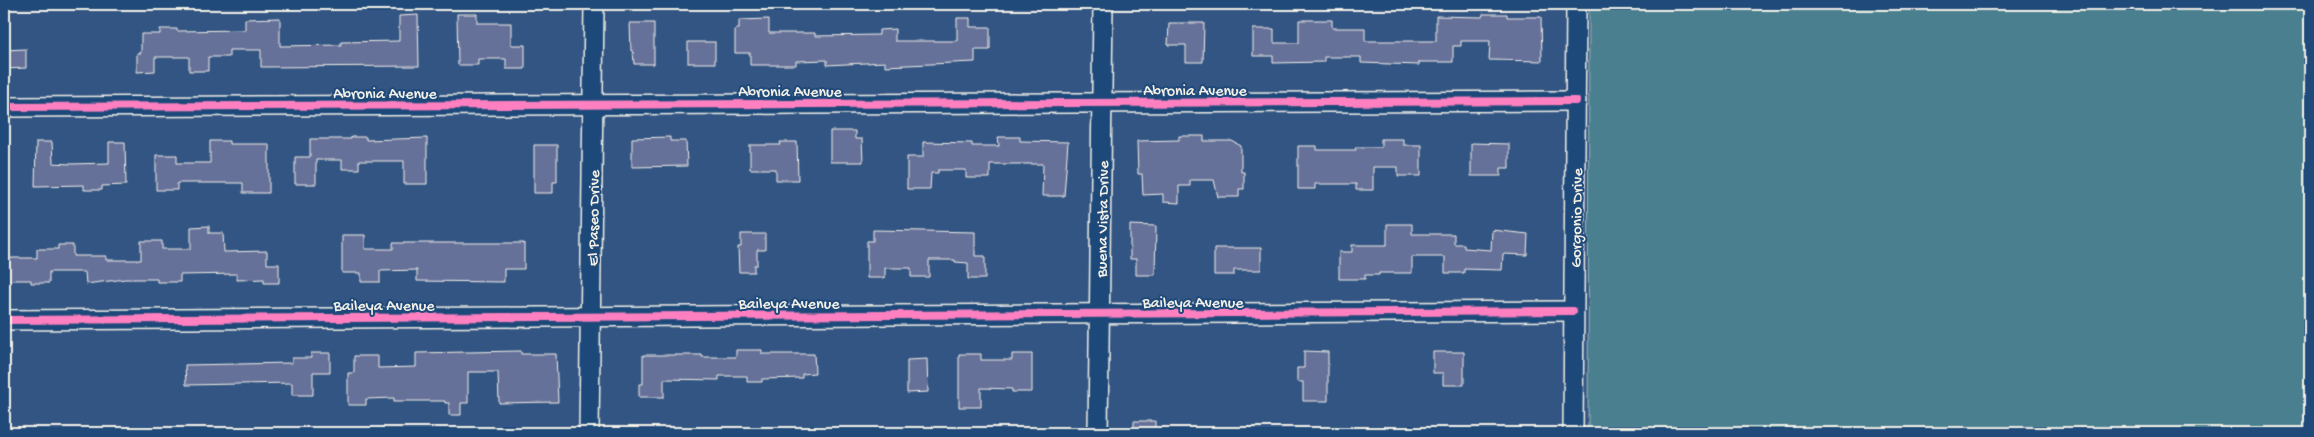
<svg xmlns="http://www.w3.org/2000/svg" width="2314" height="437" viewBox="0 0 2314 437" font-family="'Gochi Hand',sans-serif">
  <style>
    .green { fill: #4a7f8e; stroke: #9fb8bb }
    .building { fill: #66719a; stroke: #f4f1e8 }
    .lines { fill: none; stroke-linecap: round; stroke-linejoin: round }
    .minor-casing { stroke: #f4f1e8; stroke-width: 22 }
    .minor { stroke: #1f4a7a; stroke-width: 19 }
    .cycleway-casing { stroke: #1f4a7a; stroke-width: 11 }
    .cycleway { stroke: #ff80c0; stroke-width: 8 }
    .labels { text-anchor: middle; stroke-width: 4; stroke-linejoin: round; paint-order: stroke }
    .street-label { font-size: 16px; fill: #f4f1e8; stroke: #1f4a7a }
  </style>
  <rect width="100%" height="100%" fill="#335583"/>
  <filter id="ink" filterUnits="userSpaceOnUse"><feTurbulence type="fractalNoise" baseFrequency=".02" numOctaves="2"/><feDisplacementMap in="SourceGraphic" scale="10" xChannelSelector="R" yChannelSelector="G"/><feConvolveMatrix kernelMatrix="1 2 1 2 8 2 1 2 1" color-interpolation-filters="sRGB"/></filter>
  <g filter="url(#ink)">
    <!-- green -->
    <path class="green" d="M1589,4H2310V433H1588Z"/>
    <!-- building -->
    <g class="building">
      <path d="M457,14H477V23H511V45H525V69H506V59H478V65H458Z"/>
      <path d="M1483,14H1507V17H1541L1542,61L1489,60L1490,41H1461V46H1453V62H1419V65L1361,63V57H1324V62L1273,63V56H1253V29H1274V43H1299V20H1332V28H1365V41H1436V16L1482,17Z"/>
      <path d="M418,15L419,66L261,67V50H229V57H208V71H189V57H155V71L137,72V53H141V34H160V29H177V31L245,30V19L280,18V46L341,45V42L399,41V16Z"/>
      <path d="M957,18H970V27H990V50H975V62L885,66V62L827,65V60L796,61V65H750V53H735V29H739V20L769,19V33H815V36L879,35V30L895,29V41H957Z"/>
      <path d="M630,23H654V64H634L633,51H631Z"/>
      <path d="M1169,23H1204L1203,62H1186V45H1168Z"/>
      <rect x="688" y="42" width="27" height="21"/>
      <path d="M26,49V68L4,69V50Z"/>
      <path d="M830,131H855V139H862L863,162H830Z"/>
      <path d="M1179,136H1204V141H1232L1241,146V172H1244V189H1239V197H1218L1214,180H1190V186H1179V203L1163,202V194L1143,195L1142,174H1138L1137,141L1179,140Z"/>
      <path d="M351,137H366V140L427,138V184H404V161H359V169H342V160H316V184H295V157H310V139H351Z"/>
      <path d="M670,137V141H686L687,166L632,167V138Z"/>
      <path d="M998,137H1020V141L1068,142L1064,196H1042L1043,164H990V178H966V170H938V173H931L930,189H907V157H923V142L972,143V146H999Z"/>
      <path d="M1381,139H1403V145H1421V176H1398V167H1373V190H1356V184H1315V189H1298V146H1317V150H1356L1355,147H1381Z"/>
      <path d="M210,141H229V144H269V193H243V183H177V190H156V155H177V163H210Z"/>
      <path d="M36,142H52L53,163L70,164L109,163V142H125L126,185L102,186V190H84V185L35,186Z"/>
      <path d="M780,142H797L798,180H776V169H750V145H781Z"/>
      <path d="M1471,143L1509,144V168H1501V176H1471Z"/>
      <path d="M534,145H557V182H553V193H534Z"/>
      <path d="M1387,224H1412V234H1454V244H1464V248L1491,250L1492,230L1528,234L1527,255L1503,254L1502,270L1464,269V273H1445V257H1412V273H1379V275H1365V279H1339V252H1352V245H1387Z"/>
      <path d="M1130,225L1156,226L1155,275H1136V259H1130Z"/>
      <path d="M209,226V233H223L224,252L267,251V264H279V283H264V279L237,280V274L180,275V282H157V279H125L86,284L85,272H49V283H31V280H4V258H37V249H58V245H73V256H106V260H141V241H162V249H191V227Z"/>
      <path d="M873,230L975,232V256H985V279H968V263L955,262V260H929V277H911V268H885V278H867V241H873Z"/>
      <path d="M741,234H765V250H757V265H754V272H739L738,247H741Z"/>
      <path d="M342,235H365V249H393V243H524V269H504V282L417,281V270L380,271V282H361V273H342Z"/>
      <path d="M1214,248H1261V270H1234V275H1214Z"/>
      <path d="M736,350H762V354H814L815,373L802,374V378L762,379V382H747V376H719V380L664,379V397H639V384H643V355H702V357H736Z"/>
      <path d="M521,351V354H556L558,402L499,403L498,372H468V403H461V415H449V403H445V401H394V398L366,399V405H348V373H354V356H378V368L416,367V353Z"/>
      <path d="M1304,351L1328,352V401H1303V382H1297V368H1304Z"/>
      <path d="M1433,352H1464V385H1443V373H1433Z"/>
      <path d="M311,353H330V372H313V395H292V383L186,385L185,365L292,363V358H311Z"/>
      <path d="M959,354H981V360H1012V354H1032V392H1012V389L981,388V407H959Z"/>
      <path d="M927,359L928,392L907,393V360Z"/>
      <rect x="1134" y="421" width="21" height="12"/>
    </g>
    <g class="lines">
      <!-- minor casing -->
      <g class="minor-casing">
        <g id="minor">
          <path d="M4,107L1576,101"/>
          <path d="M4,320L1573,311"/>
          <path d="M589,433L594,4"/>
          <path d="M1098,433L1103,4"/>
          <path d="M1573,433L1576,4"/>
        </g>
      </g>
      <!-- minor -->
      <use href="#minor" class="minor"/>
      <!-- cycleway casing -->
      <g class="cycleway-casing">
        <g id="cycleway">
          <path d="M4,107L1576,101"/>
          <path d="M4,320L1573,311"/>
        </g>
      </g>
      <!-- cycleway -->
      <use href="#cycleway" class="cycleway"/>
    </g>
  </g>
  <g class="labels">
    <!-- street labels -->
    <g class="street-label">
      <text x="1195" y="95">Abronia Avenue</text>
      <text x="790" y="96">Abronia Avenue</text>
      <text x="385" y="98">Abronia Avenue</text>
      <text transform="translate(592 218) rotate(-89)" y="6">El Paseo Drive</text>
      <text transform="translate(1575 218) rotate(-89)" y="6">Gorgonio Drive</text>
      <text transform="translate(1101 219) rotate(-89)" y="6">Buena Vista Drive</text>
      <text x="1193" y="307">Baileya Avenue</text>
      <text x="789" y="308">Baileya Avenue</text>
      <text x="384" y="310">Baileya Avenue</text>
    </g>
  </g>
  <!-- margin -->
  <rect width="2314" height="437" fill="none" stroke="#1f4a7a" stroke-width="20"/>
  <rect x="10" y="10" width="2294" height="417" fill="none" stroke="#f4f1e8" stroke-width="2" filter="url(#ink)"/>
</svg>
